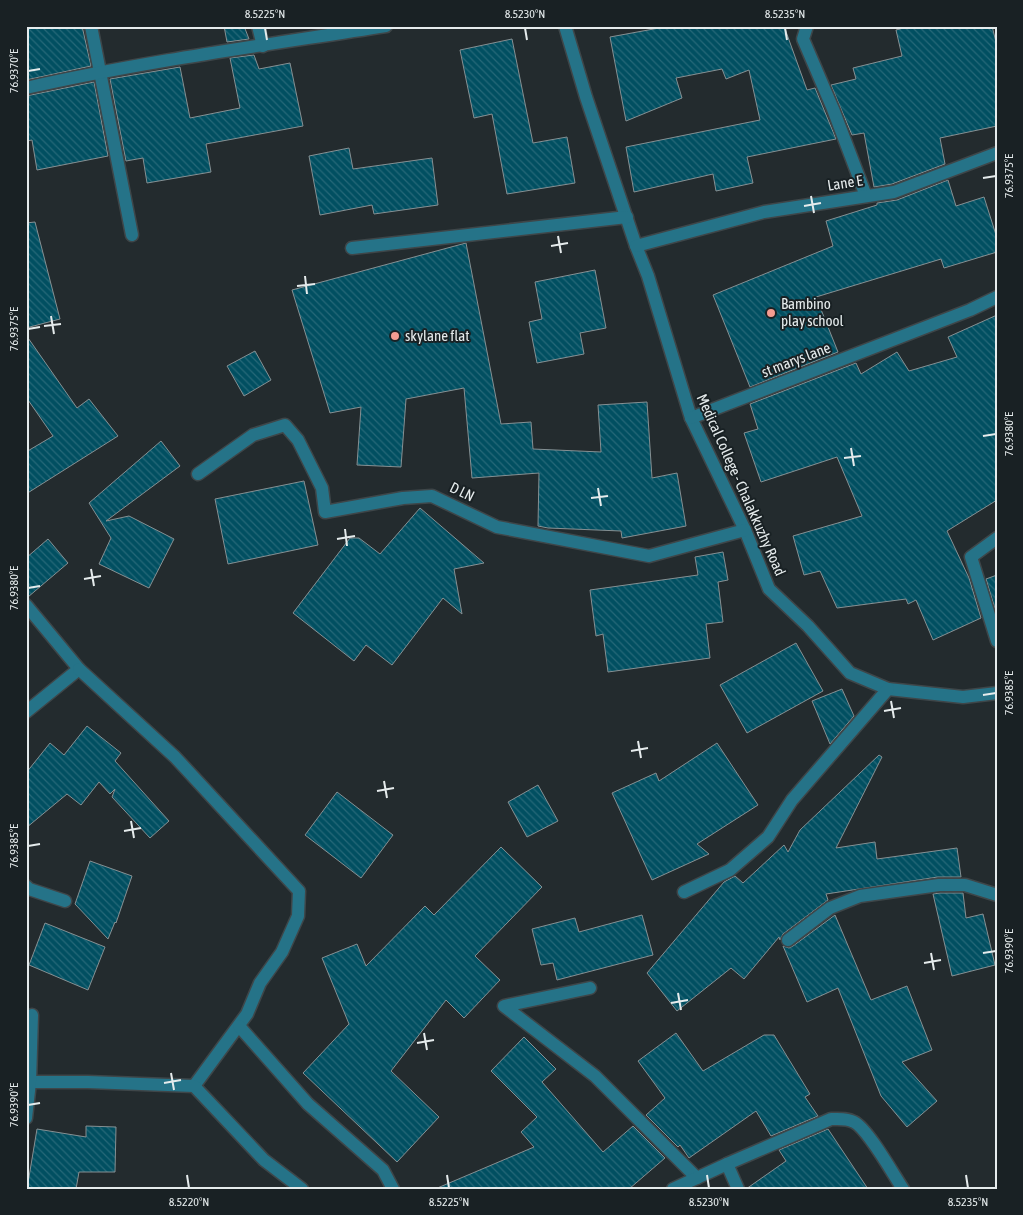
<svg xmlns="http://www.w3.org/2000/svg" width="1023" height="1215" viewBox="0 0 1023 1215" font-family="'Asap Condensed',sans-serif">
  <style>
    .building { fill: url(#building-back-hatch); stroke: #869093 }
    .lines { fill: none; stroke-linecap: round; stroke-linejoin: round }
    .minor-casing { stroke: #3e4649; stroke-width: 15 }
    .minor { stroke: #257388; stroke-width: 12 }
    .ticks { fill: none; stroke: #e5ebec; stroke-width: 2 }
    .poi-dot { fill: #f59c91; stroke: #192124; stroke-width: 2 }
    .labels { text-anchor: middle; stroke-width: 4; stroke-linejoin: round; paint-order: stroke }
    .street-label { font-size: 15px; fill: #e5ebec; stroke: #192124 }
    .poi-label { font-size: 15px; fill: #e5ebec; stroke: #192124; text-anchor: start }
    .neatline { fill: none; stroke: #e5ebec; stroke-width: 2 }
    .ticks-label { font-size: 12px; text-anchor: middle; fill: #e5ebec }
  </style>
  <defs>
    <pattern id="building-back-hatch" width="6" height="6" patternUnits="userSpaceOnUse" patternTransform="scale(1.25)"><rect width="6" height="6" fill="#014f61"/><path d="M-1 5l2 2M0 0l6 6M5-1l2 2" fill="none" stroke="#266878"/></pattern>
  </defs>
  <rect width="100%" height="100%" fill="#232b2e"/>
  <!-- building -->
  <g class="building">
    <path d="M26,26H82L91,66L26,80Z"/>
    <path d="M224,26H244L249,39L227,42Z"/>
    <path d="M670,26H784L807,90L815,88L836,139L747,157L753,183L716,191L713,174L634,192L626,147L760,120L749,70L726,79L722,69L676,78L682,98L626,121L610,37Z"/>
    <path d="M911,26H992L997,46V126L940,138L945,164L892,184L874,187L864,133L852,135L831,85L856,79L853,68L902,56L896,30Z"/>
    <path d="M512,39L533,143L567,137L575,183L507,194L492,114L474,118L460,50Z"/>
    <path d="M254,55L259,69L290,63L303,126L206,144L211,172L147,183L143,158L126,161L110,79L180,67L190,118L240,108L230,58Z"/>
    <path d="M94,82L108,156L37,170L32,140L26,141V96Z"/>
    <path d="M349,148L353,169L432,158L438,205L374,214L372,205L320,215L309,156Z"/>
    <path d="M948,180L956,206L984,197L997,238V252L944,268L941,259L816,297L838,352L750,387L713,295L833,246L826,221L877,205V203L897,200Z"/>
    <path d="M35,222L60,319L26,328V223Z"/>
    <path d="M466,243L501,424L531,422L533,449L601,452L598,405L647,402L652,478L677,473L686,526L622,538L621,531L548,528L538,526L539,473L472,478L464,388L406,399L401,467L357,465L361,407L330,413L292,290Z"/>
    <path d="M595,270L606,328L580,333L584,354L537,363L529,322L542,319L535,282Z"/>
    <path d="M997,315V500L947,531L969,578L981,618L933,640L916,600L908,604L906,599L837,608L820,571L804,575L793,536L862,516L837,457L761,482L744,433L758,429L750,404L856,363L861,374L897,352L909,371L957,357L948,337Z"/>
    <path d="M26,335L77,408L89,399L118,436L26,494V452L53,436L26,397Z"/>
    <path d="M255,351L271,380L244,396L227,366Z"/>
    <path d="M161,441L180,466L106,521L129,516L174,539L149,588L99,564L111,538L89,503Z"/>
    <path d="M304,481L318,545L228,564L215,499Z"/>
    <path d="M420,508L484,563L454,569L462,614L443,598L392,665L366,645L354,661L293,613L350,538H359L380,554Z"/>
    <path d="M48,539L68,563L28,597H26V558Z"/>
    <path d="M723,552L728,580L718,582L723,622L706,624L710,658L608,672L603,634L596,636L590,590L698,575L695,557Z"/>
    <path d="M997,575V612H996L986,579Z"/>
    <path d="M796,643L823,691L747,733L720,685Z"/>
    <path d="M842,689L854,716L830,744L812,701Z"/>
    <path d="M87,726L121,753L115,761L169,821L150,838L112,797L115,789L110,794L99,782L81,805L67,794L26,828V773L50,743L64,755Z"/>
    <path d="M717,743L758,805L697,844L709,854L652,880L612,793L656,773L659,781Z"/>
    <path d="M879,755L882,757L836,848L875,842L877,859L957,848L961,877H938L826,894L828,900L783,934L780,940L779,937L744,979L731,968L677,1011L647,973L724,882L735,876L743,883L784,845L788,852L800,830Z"/>
    <path d="M538,785L558,821L527,837L508,802Z"/>
    <path d="M337,792L393,835L361,878L305,835Z"/>
    <path d="M501,847L542,887L475,956L500,980L464,1018L446,1000L391,1071L439,1117L397,1162L303,1073L349,1024L322,958L357,944L366,966L425,906L434,915Z"/>
    <path d="M90,861L132,876L116,923L115,922L108,939L75,904Z"/>
    <path d="M940,893H963L966,918L983,914L995,965L952,976L933,894Z"/>
    <path d="M642,915L653,955L557,980L553,963L541,965L532,929L575,918L579,932Z"/>
    <path d="M835,915L871,1000L907,986L932,1050L902,1062L937,1101L907,1127L881,1096L838,988L807,1002L783,946L789,948L793,946Z"/>
    <path d="M45,923L105,947L88,990L29,965Z"/>
    <path d="M676,1033L703,1071L764,1035H774L810,1094L805,1097L818,1116L771,1136L756,1111L689,1158L680,1145L678,1147L646,1115L665,1098L638,1061Z"/>
    <path d="M524,1037L556,1069L542,1082L603,1152L633,1126L665,1158L629,1189H435L534,1147L521,1132L537,1117L491,1071Z"/>
    <path d="M86,1126L116,1127L115,1172H79L76,1189H27L37,1129L86,1137Z"/>
    <path d="M828,1129L868,1189H746L786,1161L779,1150Z"/>
  </g>
  <g class="lines">
    <!-- minor casing -->
    <g class="minor-casing">
      <g id="minor">
        <path d="M91,26L132,235"/>
        <path d="M258,26L263,46"/>
        <path d="M565,26L586,97L636,246L648,276L691,418L745,530L769,589L808,626L850,673L888,689L963,697L997,693"/>
        <path d="M807,26L803,39L833,109L866,196"/>
        <path d="M26,88C145,61 266,45 386,26"/>
        <path d="M636,246L764,212L894,192L997,153"/>
        <path d="M352,248L627,217"/>
        <path d="M691,418L970,310L997,297"/>
        <path d="M198,474L253,435L285,425L298,440L322,488L325,512L403,498L432,496L497,527L649,556L745,530"/>
        <path d="M997,538L971,557L997,641"/>
        <path d="M26,605L79,669L26,712"/>
        <path d="M79,669L175,757L299,891L298,916L282,952L260,983L247,1014L194,1086"/>
        <path d="M26,886L29,889L65,901"/>
        <path d="M684,892L730,870L768,837L792,800L888,689"/>
        <path d="M788,940L830,908L860,896L939,885H965L997,895"/>
        <path d="M590,988L504,1006L595,1076L697,1178"/>
        <path d="M239,1026L308,1104L383,1170L393,1189"/>
        <path d="M26,1082H88L194,1086L264,1160L302,1189"/>
        <path d="M26,1118L30,1082L32,1015"/>
        <path d="M727,1164L831,1119C839,1119 847,1118 854,1122C868,1129 893,1174 903,1189"/>
        <path d="M673,1189L727,1164L738,1189"/>
      </g>
    </g>
    <!-- minor -->
    <use href="#minor" class="minor"/>
  </g>
  <!-- ticks -->
  <path class="ticks" d="M265,28L267,40M525,28L527,40M785,28L787,40M28,71L40,69M983,178L996,176M811,196L814,213M804,206L821,203M558,236L561,253M551,246L568,243M305,276L307,294M297,286L315,284M51,316L54,334M44,326L61,324M28,329L40,327M983,436L996,434M851,448L854,466M844,458L861,456M598,488L601,506M591,498L608,496M345,529L347,546M337,539L355,536M91,569L94,586M84,579L101,576M28,588L40,586M983,695L996,693M891,701L894,718M884,711L901,708M638,741L641,758M631,751L648,748M384,781L387,798M377,791L394,788M131,821L134,838M124,831L141,828M28,846L40,844M931,953L934,970M983,953L996,951M924,963L941,960M678,993L681,1010M671,1003L688,1000M424,1033L427,1050M417,1043L434,1040M171,1073L174,1090M164,1083L181,1080M28,1105L40,1103M187,1175L189,1188M447,1175L449,1188M707,1175L709,1188M966,1175L968,1188"/>
  <!-- markers -->
  <g class="poi-dot">
    <circle cx="771" cy="313" r="5"/>
    <circle cx="395" cy="336" r="5"/>
  </g>
  <g class="labels">
    <!-- street labels -->
    <g class="street-label">
      <text transform="translate(845 183) rotate(-9)" y="5">Lane E</text>
      <text transform="translate(796 360) rotate(-21)" y="5">st marys lane</text>
      <text transform="translate(741 485) rotate(66)" y="5">Medical College - Chalakkuzhy Road</text>
      <text transform="translate(462 492) rotate(26)" y="5">D LN</text>
    </g>
    <!-- poi labels -->
    <g class="poi-label">
      <text x="781" y="309">Bambino<tspan x="781" dy="17">play school</tspan></text>
      <text x="405" y="341">skylane flat</text>
    </g>
  </g>
  <!-- border -->
  <rect width="1023" height="1215" fill="none" stroke="#192124" stroke-width="55"/>
  <rect x="28" y="28" width="968" height="1160" class="neatline"/>
  <g class="ticks-label">
    <text x="265" y="18">8.5225°N</text>
    <text x="525" y="18">8.5230°N</text>
    <text x="785" y="18">8.5235°N</text>
    <text transform="translate(14 71) rotate(-90)" y="4">76.9370°E</text>
    <text transform="translate(1009 176) rotate(-90)" y="4">76.9375°E</text>
    <text transform="translate(14 329) rotate(-90)" y="4">76.9375°E</text>
    <text transform="translate(1009 434) rotate(-90)" y="4">76.9380°E</text>
    <text transform="translate(14 588) rotate(-90)" y="4">76.9380°E</text>
    <text transform="translate(1009 693) rotate(-90)" y="4">76.9385°E</text>
    <text transform="translate(14 846) rotate(-90)" y="4">76.9385°E</text>
    <text transform="translate(1009 951) rotate(-90)" y="4">76.9390°E</text>
    <text transform="translate(14 1105) rotate(-90)" y="4">76.9390°E</text>
    <text x="189" y="1206">8.5220°N</text>
    <text x="449" y="1206">8.5225°N</text>
    <text x="709" y="1206">8.5230°N</text>
    <text x="968" y="1206">8.5235°N</text>
  </g>
</svg>
